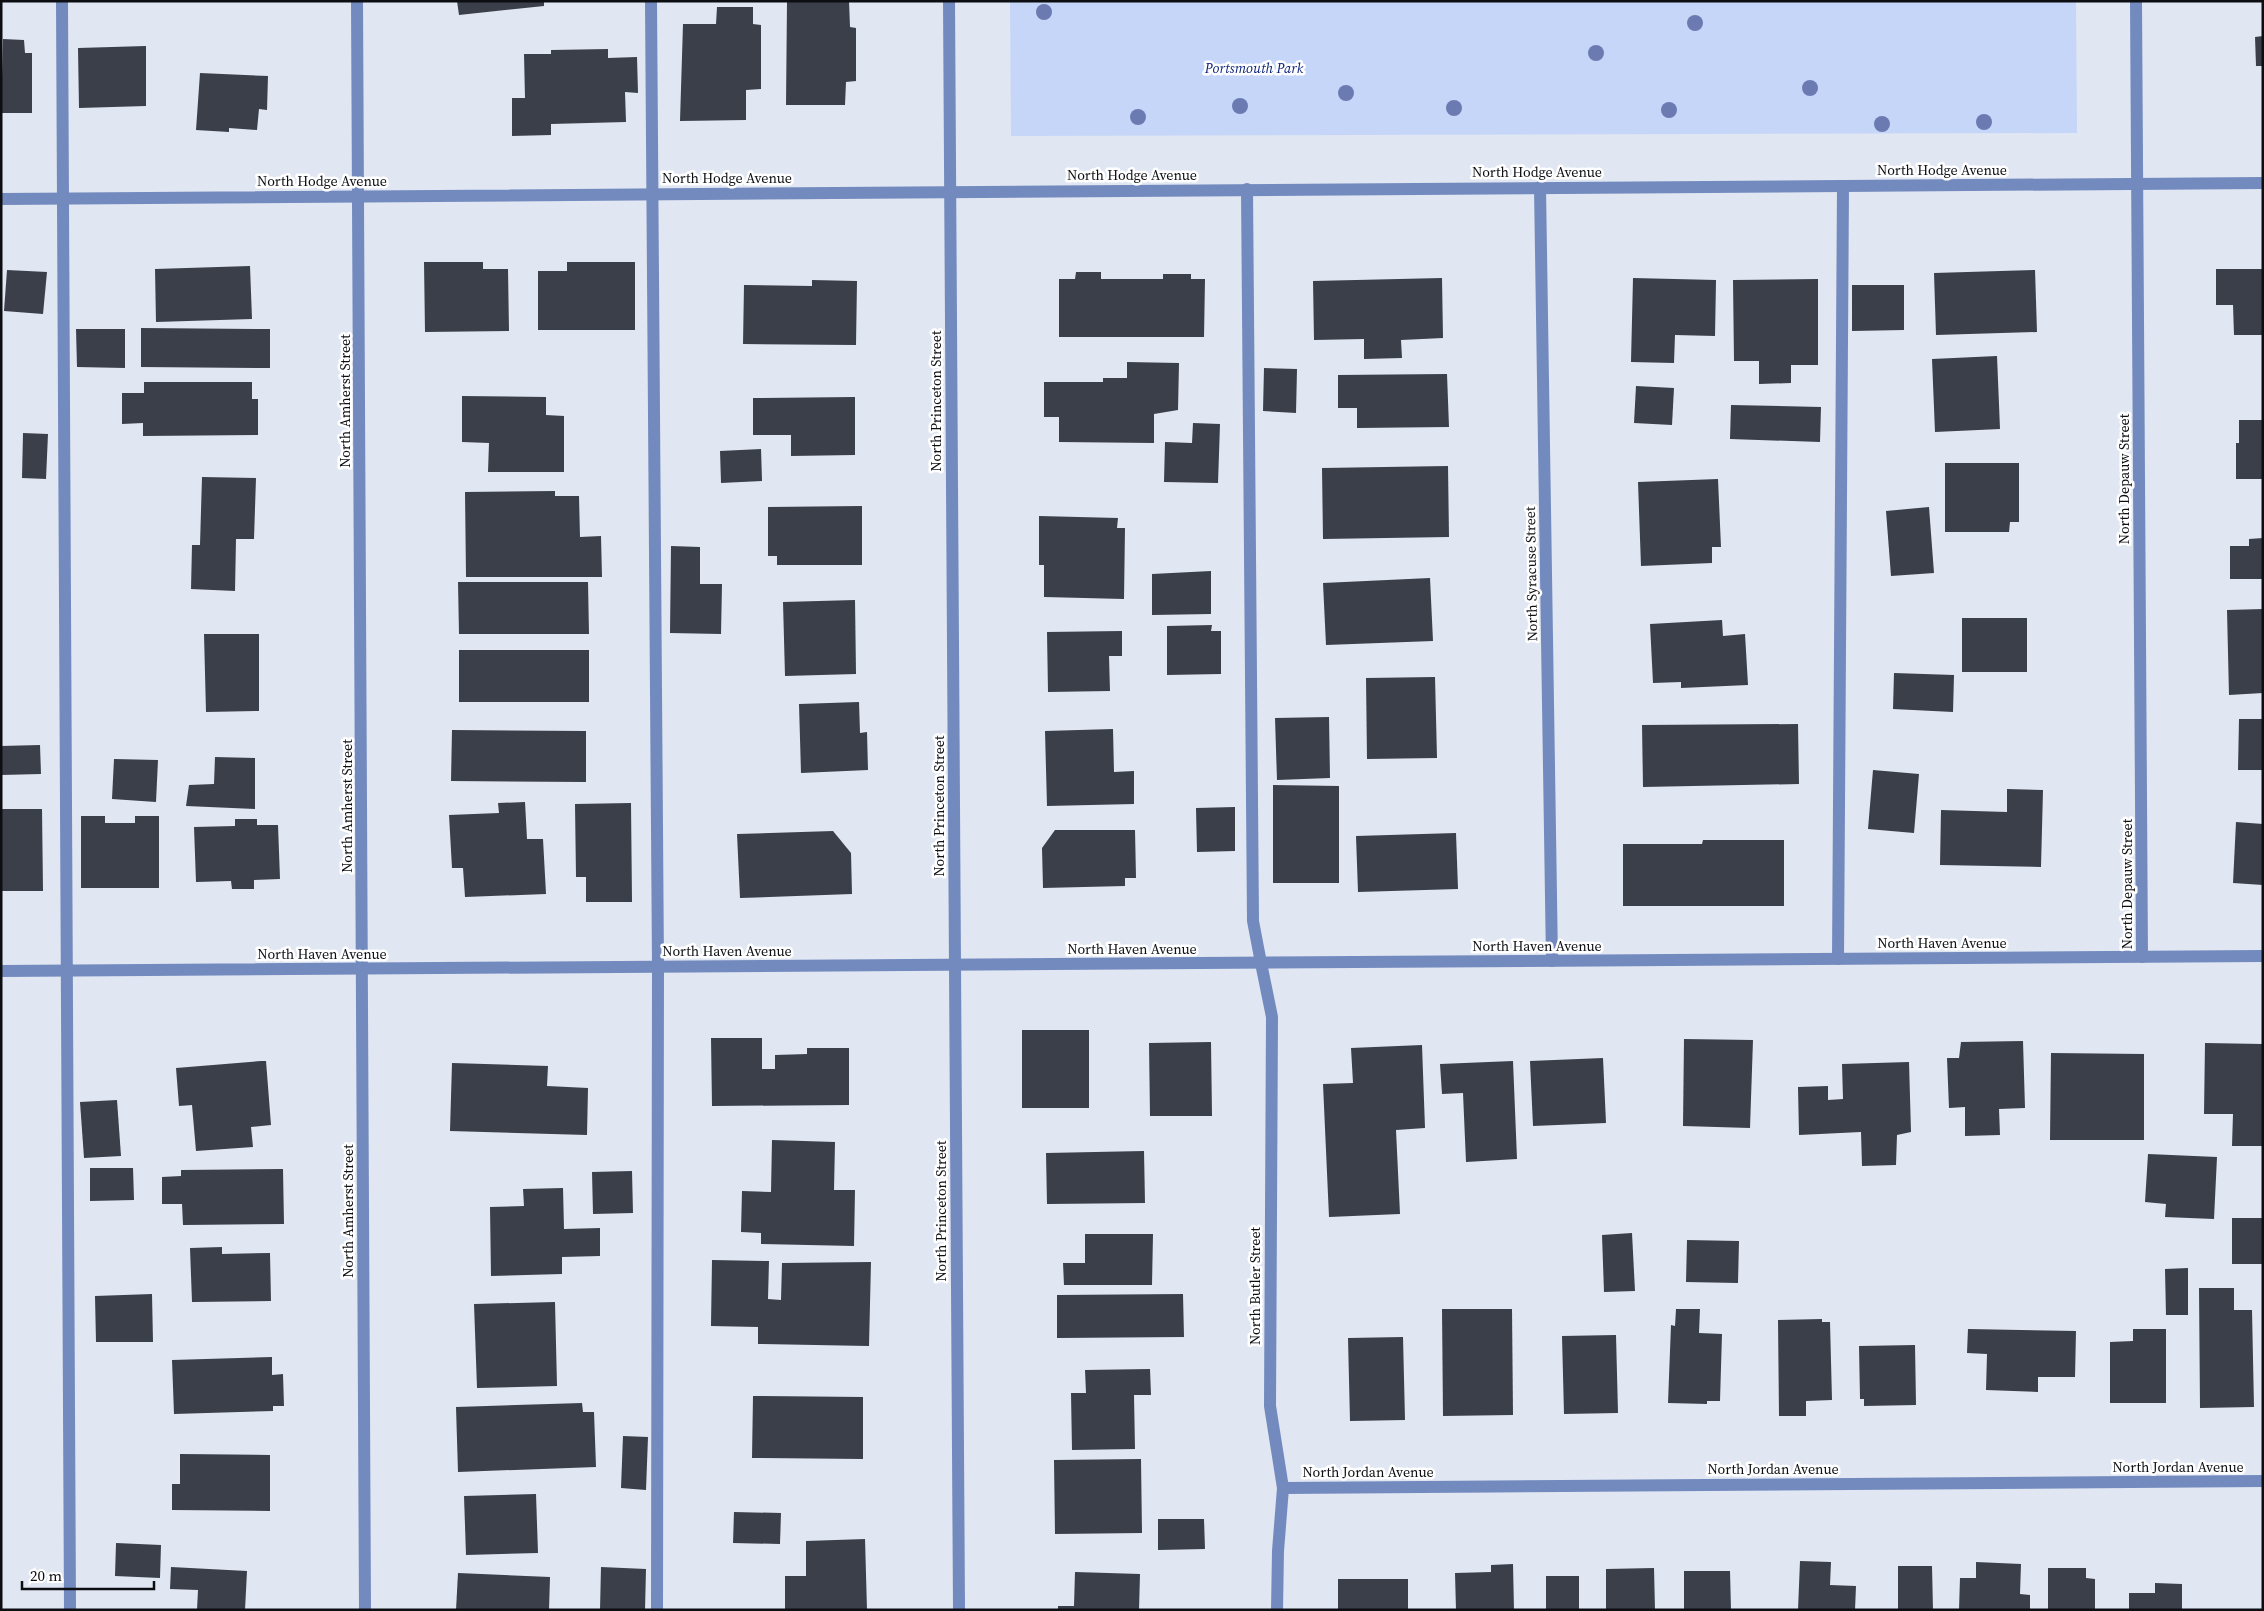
<svg xmlns="http://www.w3.org/2000/svg" width="2264" height="1611" viewBox="0 0 2264 1611" font-family="'Source Serif 4',serif">
  <style>
    .green { fill: #c6d6f8 }
    .building { fill: #3b3f49 }
    .lines { fill: none; stroke-linecap: round; stroke-linejoin: round }
    .service { stroke: #738abe; stroke-width: 12 }
    .minor { stroke: #738abe; stroke-width: 12 }
    .tree { fill: #6b7bb1 }
    .labels { text-anchor: middle; stroke-width: 5; stroke-linejoin: round; paint-order: stroke }
    .park-label { font-size: 14px; font-style: italic; fill: #0c237c; stroke: #fff }
    .street-label { font-size: 14px; fill: #0c0e12; stroke: #fff }
  </style>
  <rect width="100%" height="100%" fill="#e0e6f2"/>
  <!-- green -->
  <path class="green" d="M1010,1H2076L2077,133L1011,136Z"/>
  <!-- building -->
  <g class="building">
    <path d="M457,1H544V6L459,15Z"/>
    <path d="M787,1H849L850,27L856,28V81L846,82L845,105H786Z"/>
    <path d="M717,7H753V24L761,25V89L746,90V120L680,121L683,24H716Z"/>
    <path d="M2263,36V66H2256L2255,37Z"/>
    <path d="M3,39L24,40L25,53H32V113H1Z"/>
    <path d="M146,46V106L79,108L78,48Z"/>
    <path d="M608,49V58L637,57L638,93L625,92L626,122L551,124V135L512,136V98H525L524,54H551V50Z"/>
    <path d="M200,73L268,76L267,110L259,109L257,130L229,128V132L196,130Z"/>
    <path d="M424,262H483V269H508L509,331L425,332Z"/>
    <path d="M567,262H635V330H538V271H567Z"/>
    <path d="M250,266L252,319L156,322L155,269Z"/>
    <path d="M2216,269H2263V335H2234L2233,305H2216Z"/>
    <path d="M7,270L47,272L43,314L4,311Z"/>
    <path d="M2035,270L2037,332L1936,335L1934,273Z"/>
    <path d="M1076,272H1101V279H1163V274H1191V279H1205L1204,337H1059V279H1075Z"/>
    <path d="M1442,278L1443,338L1401,340L1402,358L1364,359V339L1314,340L1313,281Z"/>
    <path d="M1633,278L1716,280L1715,336L1675,335L1674,363L1631,362Z"/>
    <path d="M1818,279V365H1791V383L1759,384V361H1734L1733,280Z"/>
    <path d="M812,280L857,281L856,345L743,344L744,285L812,286Z"/>
    <path d="M1852,285H1904V330L1852,331Z"/>
    <path d="M141,328L270,329V368L141,367Z"/>
    <path d="M76,329H125V368L77,367Z"/>
    <path d="M1997,356L2000,429L1935,432L1932,359Z"/>
    <path d="M1127,362L1179,363L1178,410L1154,414V443L1059,442V417H1044V382H1103V378H1127Z"/>
    <path d="M1264,368L1297,369L1296,413L1263,411Z"/>
    <path d="M1447,374L1449,427L1357,428V408H1338V375Z"/>
    <path d="M144,382H252V399H258V435L143,436V423L122,424V393H144Z"/>
    <path d="M1636,386L1674,388L1672,425L1634,423Z"/>
    <path d="M462,396L546,397V415L564,416V472H488L489,443L462,442Z"/>
    <path d="M855,397V455L791,456V435H753V398Z"/>
    <path d="M1731,405L1821,407L1820,442L1730,439Z"/>
    <path d="M2239,420H2263V479H2236V443H2239Z"/>
    <path d="M1193,423L1220,424L1218,483L1164,482L1165,442L1192,443Z"/>
    <path d="M23,433L48,434L46,479L22,478Z"/>
    <path d="M761,449L762,481L721,483L720,451Z"/>
    <path d="M1945,463H2019V522H2010L2009,532H1945Z"/>
    <path d="M1448,466L1449,537L1323,539L1322,468Z"/>
    <path d="M202,477L256,478L254,539H236L235,591L191,589L192,545H200Z"/>
    <path d="M1718,479L1721,547H1712V563L1641,566L1638,482Z"/>
    <path d="M555,491V496H579L580,537L601,536L602,577H466L465,492Z"/>
    <path d="M862,506V565H777V556H768V507Z"/>
    <path d="M1929,507L1934,573L1891,576L1886,511Z"/>
    <path d="M1039,516L1118,518L1117,528H1125L1124,599L1044,597V565H1039Z"/>
    <path d="M2263,538V579H2230V546H2249V539Z"/>
    <path d="M671,546L700,547V584H722L721,634L670,633Z"/>
    <path d="M1211,571V614L1152,615V574Z"/>
    <path d="M1430,578L1433,641L1326,645L1323,583Z"/>
    <path d="M458,582H588L589,634H459Z"/>
    <path d="M855,600L856,674L785,676L783,602Z"/>
    <path d="M2263,609V693L2229,695L2227,610Z"/>
    <rect x="1962" y="618" width="65" height="54"/>
    <path d="M1722,620L1723,636L1745,634L1748,685L1681,688V682L1653,683L1650,624Z"/>
    <path d="M1212,625L1211,631H1221V674L1167,675V626Z"/>
    <path d="M1122,631V656H1109L1110,691L1048,692L1047,632Z"/>
    <path d="M204,634H259V711L206,712Z"/>
    <rect x="459" y="650" width="130" height="52"/>
    <path d="M1894,673L1954,675L1953,712L1893,709Z"/>
    <path d="M1435,677L1437,758L1367,759L1366,678Z"/>
    <path d="M859,702L860,733L867,732L868,770L801,773L799,704Z"/>
    <path d="M1329,717L1330,778L1277,780L1275,718Z"/>
    <path d="M2239,719H2263V770H2238Z"/>
    <path d="M1798,724L1799,784L1643,787L1642,725Z"/>
    <path d="M1113,729L1114,772L1134,771V804L1047,806L1045,731Z"/>
    <path d="M452,730L586,731V782L451,781Z"/>
    <path d="M40,745L41,774L1,775V746Z"/>
    <path d="M215,757L255,758V809L186,806L189,785L214,784Z"/>
    <path d="M114,759L158,760L156,802L112,799Z"/>
    <path d="M1873,770L1919,774L1914,833L1868,829Z"/>
    <path d="M1273,785L1339,786V883H1273Z"/>
    <path d="M2007,789L2043,790L2041,867L1940,865L1941,810L2007,812Z"/>
    <path d="M525,802L527,839H543L546,894L465,897L463,868H452L449,815L499,813L498,803Z"/>
    <path d="M631,803L632,902H586V877H576L575,804Z"/>
    <path d="M1235,807V851L1197,852L1196,808Z"/>
    <path d="M1,809H42L43,891H1Z"/>
    <path d="M81,816H105V823H135V816H159V888H81Z"/>
    <path d="M235,819H257V825H278L280,879L254,880V889H232L231,881L196,882L194,827L235,826Z"/>
    <path d="M2236,822L2263,824V885L2233,883Z"/>
    <path d="M1055,830H1135L1136,878H1125V886L1043,888L1042,848Z"/>
    <path d="M833,831L851,853L852,894L740,898L737,834Z"/>
    <path d="M1456,833L1458,889L1358,892L1356,836Z"/>
    <path d="M1703,840H1784V906H1623V844H1702Z"/>
    <rect x="1022" y="1030" width="67" height="78"/>
    <path d="M711,1038H762V1069H775V1055L807,1054V1048H849V1105L712,1106Z"/>
    <path d="M1684,1039L1753,1040L1750,1128L1683,1126Z"/>
    <path d="M2023,1041L2025,1108L1999,1109L2000,1135L1965,1136V1107L1949,1108L1947,1058H1959L1961,1042Z"/>
    <path d="M1211,1042L1212,1116H1150L1149,1043Z"/>
    <path d="M2205,1043L2263,1044V1146H2232L2233,1114H2204Z"/>
    <path d="M1422,1045L1425,1128L1396,1130L1400,1214L1329,1217L1323,1084L1353,1083L1351,1048Z"/>
    <path d="M2051,1053L2144,1054V1140H2050Z"/>
    <path d="M1603,1058L1606,1123L1533,1126L1530,1061Z"/>
    <path d="M261,1061H266L271,1125L251,1127L253,1147L196,1151L192,1105L179,1106L176,1068Z"/>
    <path d="M1513,1061L1517,1159L1466,1162L1463,1093L1442,1094L1440,1064Z"/>
    <path d="M1909,1062L1911,1132L1897,1135L1896,1165L1862,1166L1861,1132L1799,1135L1798,1087L1828,1086V1100L1843,1099L1842,1064Z"/>
    <path d="M452,1063L548,1066L547,1086L588,1088L587,1135L450,1131Z"/>
    <path d="M117,1100L121,1156L84,1158L80,1102Z"/>
    <path d="M772,1140L835,1142L834,1190H855L854,1246L761,1244V1233L741,1232L742,1191L771,1192Z"/>
    <path d="M1144,1151L1145,1203L1047,1204L1046,1153Z"/>
    <path d="M2148,1154L2217,1157L2214,1219L2165,1217L2166,1204L2145,1202Z"/>
    <path d="M90,1168H133L134,1200L90,1201Z"/>
    <path d="M283,1169L284,1224L183,1225L182,1204H162V1177L181,1176V1170Z"/>
    <path d="M632,1171L633,1213L593,1214L592,1172Z"/>
    <path d="M563,1188L564,1229L600,1228V1256L562,1257V1274L491,1276L490,1207L524,1206L523,1189Z"/>
    <rect x="2232" y="1218" width="31" height="46"/>
    <path d="M1632,1233L1635,1291L1604,1292L1602,1235Z"/>
    <path d="M1085,1234H1153L1152,1285H1064L1063,1263H1085Z"/>
    <path d="M1687,1240L1739,1241L1738,1283L1686,1282Z"/>
    <path d="M222,1247V1254L270,1253L271,1301L192,1302L190,1248Z"/>
    <path d="M712,1260L769,1261L768,1299L781,1300L782,1263L871,1262L869,1346L758,1344V1327L711,1326Z"/>
    <path d="M2188,1268V1315H2166L2165,1269Z"/>
    <path d="M2199,1288H2234V1310H2252L2254,1407L2200,1408Z"/>
    <path d="M152,1294L153,1342H96L95,1296Z"/>
    <path d="M1183,1294L1184,1337L1057,1338V1295Z"/>
    <path d="M555,1302L557,1386L477,1388L474,1304Z"/>
    <path d="M1442,1309H1512L1513,1415L1443,1416Z"/>
    <path d="M1676,1309H1700L1699,1333L1722,1334L1720,1401H1707V1404L1668,1403L1671,1325L1675,1326Z"/>
    <path d="M1822,1319V1322H1830L1832,1400L1806,1401V1416H1779L1778,1320Z"/>
    <path d="M1968,1329L2076,1331L2075,1377H2038V1392L1986,1390L1987,1354L1967,1353Z"/>
    <path d="M2133,1329H2166V1403H2110V1342L2133,1341Z"/>
    <path d="M1616,1335L1618,1413L1564,1414L1562,1336Z"/>
    <path d="M1403,1337L1405,1420L1350,1421L1348,1338Z"/>
    <path d="M1915,1345L1916,1405L1864,1406V1399H1860L1859,1346Z"/>
    <path d="M272,1357V1375L283,1374L284,1406H273V1411L174,1414L172,1360Z"/>
    <path d="M1150,1369L1151,1395H1134L1135,1449L1072,1450L1071,1393H1086L1085,1370Z"/>
    <path d="M753,1396L863,1397V1459L752,1458Z"/>
    <path d="M582,1403L583,1412H594L596,1467L458,1472L456,1407Z"/>
    <path d="M623,1436L648,1437L646,1490L621,1488Z"/>
    <path d="M180,1454L270,1455V1511L172,1510V1484H180Z"/>
    <path d="M1141,1459L1142,1533L1055,1534L1054,1460Z"/>
    <path d="M536,1494L538,1553L466,1555L464,1496Z"/>
    <path d="M734,1512L781,1513L780,1544L733,1543Z"/>
    <path d="M1158,1519H1204L1205,1549L1158,1550Z"/>
    <path d="M865,1539L867,1610H785V1576H806V1541Z"/>
    <path d="M116,1543L161,1545L160,1578L115,1576Z"/>
    <path d="M1800,1561L1831,1562L1830,1585L1856,1586L1855,1610H1798Z"/>
    <path d="M1976,1562L2021,1564L2020,1594L2030,1595V1610H1959L1960,1578H1976Z"/>
    <path d="M1513,1564L1514,1610H1456L1455,1573L1491,1572V1565Z"/>
    <path d="M1898,1566H1932L1933,1610H1898Z"/>
    <path d="M171,1567L247,1571L245,1610H197L198,1590L170,1589Z"/>
    <path d="M601,1567L646,1569L645,1610H600Z"/>
    <path d="M1654,1568L1655,1610H1606V1569Z"/>
    <path d="M2048,1568H2086V1578L2095,1579V1610H2048Z"/>
    <path d="M1684,1571H1730L1731,1610H1684Z"/>
    <path d="M1075,1572L1140,1574L1139,1610H1058V1606H1074Z"/>
    <path d="M458,1573L550,1577L549,1610H456Z"/>
    <rect x="1546" y="1576" width="33" height="34"/>
    <rect x="1338" y="1579" width="70" height="31"/>
    <path d="M2155,1583L2182,1584V1610H2129V1593H2155Z"/>
  </g>
  <g class="lines">
    <!-- service -->
    <g class="service">
      <path d="M62,1L70,1610"/>
      <path d="M651,1L658,966L657,1610"/>
      <path d="M1247,189L1253,921L1261,963"/>
      <path d="M1838,959L1843,186"/>
    </g>
    <!-- minor -->
    <g class="minor">
      <path d="M357,1L365,1610"/>
      <path d="M949,1L959,1610"/>
      <path d="M2136,1L2142,957"/>
      <path d="M1540,187L1552,961"/>
      <path d="M1,199L2263,183"/>
      <path d="M1261,963L1272,1017L1270,1406L1283,1488L1278,1551L1277,1610"/>
      <path d="M1,971L2263,956"/>
      <path d="M1283,1488L2263,1481"/>
    </g>
  </g>
  <!-- trees -->
  <g class="tree">
    <circle cx="1044" cy="12" r="8"/>
    <circle cx="1695" cy="23" r="8"/>
    <circle cx="1596" cy="53" r="8"/>
    <circle cx="1810" cy="88" r="8"/>
    <circle cx="1346" cy="93" r="8"/>
    <circle cx="1240" cy="106" r="8"/>
    <circle cx="1454" cy="108" r="8"/>
    <circle cx="1669" cy="110" r="8"/>
    <circle cx="1138" cy="117" r="8"/>
    <circle cx="1984" cy="122" r="8"/>
    <circle cx="1882" cy="124" r="8"/>
  </g>
  <g class="labels">
    <!-- park labels -->
    <g class="park-label">
      <text x="1254" y="73">Portsmouth Park</text>
    </g>
    <!-- street labels -->
    <g class="street-label">
      <text x="1942" y="175">North Hodge Avenue</text>
      <text x="1537" y="177">North Hodge Avenue</text>
      <text x="1132" y="180">North Hodge Avenue</text>
      <text x="727" y="183">North Hodge Avenue</text>
      <text x="322" y="186">North Hodge Avenue</text>
      <text transform="translate(345 401) rotate(-90)" y="5">North Amherst Street</text>
      <text transform="translate(936 401) rotate(-90)" y="5">North Princeton Street</text>
      <text transform="translate(2124 479) rotate(-90)" y="5">North Depauw Street</text>
      <text transform="translate(1531 574) rotate(-91)" y="5">North Syracuse Street</text>
      <text transform="translate(347 806) rotate(-90)" y="5">North Amherst Street</text>
      <text transform="translate(939 806) rotate(-90)" y="5">North Princeton Street</text>
      <text transform="translate(2127 884) rotate(-90)" y="5">North Depauw Street</text>
      <text x="1942" y="948">North Haven Avenue</text>
      <text x="1537" y="951">North Haven Avenue</text>
      <text x="1132" y="954">North Haven Avenue</text>
      <text x="727" y="956">North Haven Avenue</text>
      <text x="322" y="959">North Haven Avenue</text>
      <text transform="translate(348 1211) rotate(-90)" y="5">North Amherst Street</text>
      <text transform="translate(941 1211) rotate(-90)" y="5">North Princeton Street</text>
      <text transform="translate(1255 1286) rotate(-90)" y="5">North Butler Street</text>
      <text x="2178" y="1472">North Jordan Avenue</text>
      <text x="1773" y="1474">North Jordan Avenue</text>
      <text x="1368" y="1477">North Jordan Avenue</text>
    </g>
  </g>
  <!-- border -->
  <rect width="2264" height="1611" fill="none" stroke="#0c0e12" stroke-width="5"/>
  <!-- scale -->
  <path d="M22 1581v8h132v-8" fill="none" stroke="#0c0e12" stroke-width="2.5"/>
  <text x="30" y="1581" font-size="15" fill="#0c0e12" stroke="#ffffff" stroke-width="4" paint-order="stroke">20 m</text>
</svg>
